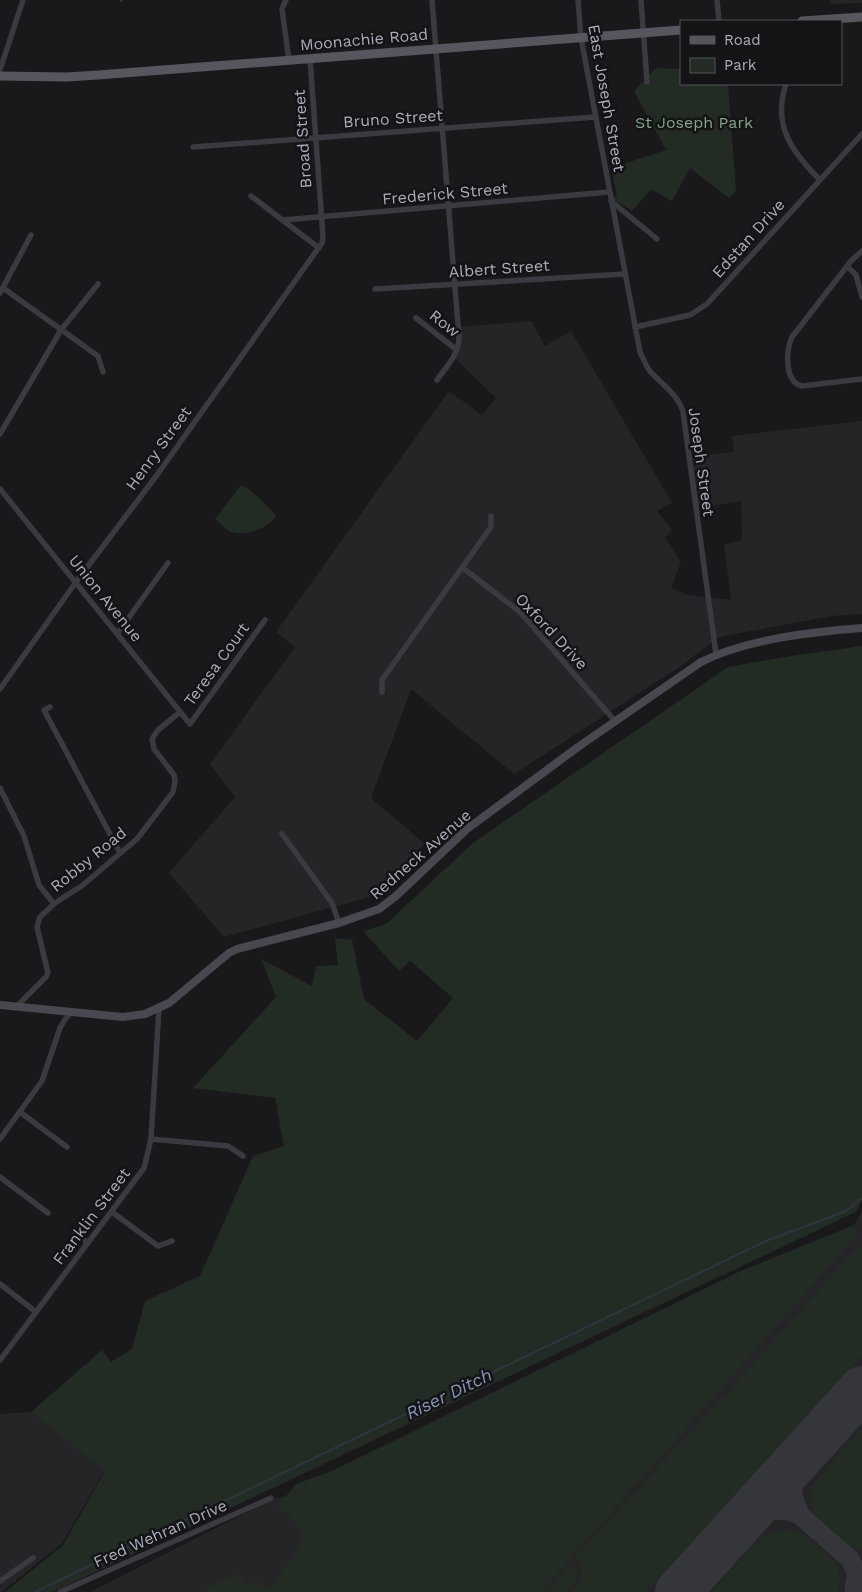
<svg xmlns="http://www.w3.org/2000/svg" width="862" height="1592" viewBox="0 0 862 1592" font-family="'Work Sans',sans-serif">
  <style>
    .built { fill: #252528 }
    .green { fill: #232b25 }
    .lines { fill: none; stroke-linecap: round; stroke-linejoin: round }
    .stream { stroke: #2f353f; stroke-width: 2 }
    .taxiway { stroke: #35363a; stroke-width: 19 }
    .runway { stroke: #35363a; stroke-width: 46 }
    .street { stroke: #3a3a40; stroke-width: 5.5 }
    .secondary { stroke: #484950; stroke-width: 8 }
    .primary { stroke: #56565f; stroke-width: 9 }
    .labels { text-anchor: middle; stroke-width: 5; stroke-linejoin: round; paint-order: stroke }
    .street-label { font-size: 16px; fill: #abaebb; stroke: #141416 }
    .park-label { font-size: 16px; fill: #83a58a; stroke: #141416 }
    .water-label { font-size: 18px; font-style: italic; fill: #8396b5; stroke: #141416 }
  </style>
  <rect width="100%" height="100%" fill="#19191b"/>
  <!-- built -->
  <g class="built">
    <path d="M830,0H862V3L831,4Z"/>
    <path d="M531,321L545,346L571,331L672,503L657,511L672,530L665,538L681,562L671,588L688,595L731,600L724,545L742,540L741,501L694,509L687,457L734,452L732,436L862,421V614L832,616L719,637L678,668L514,774L411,689L371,798L425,844L370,897L224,937L169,873L235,797L210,764L295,647L276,632L449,391L482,415L496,398L454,357L458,327Z"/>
    <path d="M862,1211V1592H90L275,1498L286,1496L296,1484L332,1471L741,1271L854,1225Z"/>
    <path d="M31,1412L105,1470L62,1543L2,1592H0V1414Z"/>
  </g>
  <!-- green -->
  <g class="green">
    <path d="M656,68L681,69V84H728L736,190L729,198L690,168L672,201L651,189L632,211L611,198L617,196L611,168L666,150L634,91Z"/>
    <path d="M241,485C248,486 269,508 276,515C271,528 244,537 231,532C225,529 220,523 215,519Z"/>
    <path d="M862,646V1200L856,1212L53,1592H5L63,1545L105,1471L31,1412L102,1350L111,1362L132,1349L145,1301L200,1276L253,1156L284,1146L275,1098L193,1088L276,997L261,959L312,986L316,966L338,965L335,938L352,940L364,999L417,1041L453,998L410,961L399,971L363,931L386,924L473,843L728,667L797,655Z"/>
    <path d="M854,1225L858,1234L541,1592H205L204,1590L235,1574L250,1588L254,1581L270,1589L294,1556L304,1536L289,1514L277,1508L296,1484L332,1471L741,1271Z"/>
    <path d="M862,1244V1356L647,1592H573L582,1580L580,1565L575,1557L723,1397L850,1255Z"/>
    <path d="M862,1427V1550C845,1551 817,1525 813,1509C810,1499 811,1490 815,1482Z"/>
    <path d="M784,1529L801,1532L807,1536L836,1563L840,1576L837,1592H711L760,1538Z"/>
    <path d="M569,1566L571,1569L575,1567C581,1578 574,1584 567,1592H545Z"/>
  </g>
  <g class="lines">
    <!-- stream -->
    <g class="stream">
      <path d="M121,1L122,0"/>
      <path d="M35,1592L766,1241L846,1211L862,1198"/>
    </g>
    <!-- taxiway -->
    <g class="taxiway">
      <path d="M799,1459C789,1483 790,1492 801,1516"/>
      <path d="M743,1520L758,1513L774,1510L790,1511L801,1516L851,1560L857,1576L854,1587"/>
    </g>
    <!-- runway -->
    <path class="runway" d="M678,1592L862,1389"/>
    <!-- street -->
    <g class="street">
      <path d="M286,0L282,9L289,61"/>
      <path d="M432,0L459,337C459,355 446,367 437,380"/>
      <path d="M578,0L581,38L640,352C643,358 645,364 649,370C661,384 678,394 683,412L716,654"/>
      <path d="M641,0L647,82"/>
      <path d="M717,0L719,21"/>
      <path d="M0,70L23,0"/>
      <path d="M786,84C772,125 792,152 820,180"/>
      <path d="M193,147L595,117"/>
      <path d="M251,196L319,248"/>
      <path d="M611,201L657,239"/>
      <path d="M283,220L609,192"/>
      <path d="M862,251L851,261L792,337C786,350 784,382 802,386L862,379"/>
      <path d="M847,266L856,275L862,297"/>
      <path d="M3,288L98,356L103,372"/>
      <path d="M375,289L625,274"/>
      <path d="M0,293L31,235"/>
      <path d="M416,318L457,350"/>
      <path d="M635,327L690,315L707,304L862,134"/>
      <path d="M0,434L61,330L98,284"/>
      <path d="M0,489L190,724L265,620"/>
      <path d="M463,568L520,612L615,721"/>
      <path d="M117,634L168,563"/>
      <path d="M0,689L76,582L157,475L322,243L323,237L310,59"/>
      <path d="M382,692V680L491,527V516"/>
      <path d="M50,707L44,710L120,853"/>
      <path d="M0,788L24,836L39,885L54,904"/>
      <path d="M282,834L332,903L339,923"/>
      <path d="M16,1007L46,977L48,973L37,927L40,917L55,903L83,885L137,839L173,792L175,781L174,775L154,749L152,739L158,730L180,712"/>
      <path d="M20,1112L67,1147"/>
      <path d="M0,1139L42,1081L60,1028L64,1021L72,1011"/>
      <path d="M151,1139L228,1146L243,1156"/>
      <path d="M0,1177L48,1213"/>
      <path d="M112,1212L158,1246L172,1241"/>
      <path d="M75,1233L88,1243"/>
      <path d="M0,1284L36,1312"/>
      <path d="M0,1360L144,1168L151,1139L159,1009"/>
      <path d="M0,1581L33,1558"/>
      <path d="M60,1592L271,1498"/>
    </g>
    <!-- secondary -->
    <path class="secondary" d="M0,1005L123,1017L145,1014L169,1003L229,953L237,949L339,923L379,909L396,896L467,829L578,747L701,662C746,639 812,632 862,628"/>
    <!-- primary -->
    <g class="primary">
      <path d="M802,21L862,17"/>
      <path d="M0,76L67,77L98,75L681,30"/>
    </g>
  </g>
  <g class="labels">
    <!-- street labels -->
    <g class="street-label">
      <text transform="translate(364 39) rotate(-5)" y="6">Moonachie Road</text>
      <text transform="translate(607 98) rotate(80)" y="6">East Joseph Street</text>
      <text transform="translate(393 118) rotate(-4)" y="6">Bruno Street</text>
      <text transform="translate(302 139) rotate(-94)" y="6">Broad Street</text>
      <text transform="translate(445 193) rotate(-5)" y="6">Frederick Street</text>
      <text transform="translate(748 238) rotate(-48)" y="6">Edstan Drive</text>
      <text transform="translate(499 268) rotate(-4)" y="6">Albert Street</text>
      <text transform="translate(445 323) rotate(38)" y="6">Row</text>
      <text transform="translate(158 448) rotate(-54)" y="6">Henry Street</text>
      <text transform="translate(702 462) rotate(82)" y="6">Joseph Street</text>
      <text transform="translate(106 598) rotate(51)" y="6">Union Avenue</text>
      <text transform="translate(552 631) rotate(47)" y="6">Oxford Drive</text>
      <text transform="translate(216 664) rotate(-54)" y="6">Teresa Court</text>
      <text transform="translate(420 854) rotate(-41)" y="6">Redneck Avenue</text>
      <text transform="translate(88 859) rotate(-39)" y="6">Robby Road</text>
      <text transform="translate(91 1216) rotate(-53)" y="6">Franklin Street</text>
      <text transform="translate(160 1533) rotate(-24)" y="6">Fred Wehran Drive</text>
    </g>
    <!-- park labels -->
    <g class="park-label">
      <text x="694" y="128">St Joseph Park</text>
    </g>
    <!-- water labels -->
    <g class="water-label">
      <text transform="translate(449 1394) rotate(-26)" y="6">Riser Ditch</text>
    </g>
  </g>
  <!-- legend -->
  <rect x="680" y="20" width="162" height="65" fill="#141416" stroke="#505258"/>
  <rect x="690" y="36" width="25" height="8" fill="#56565f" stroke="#505258"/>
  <text x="724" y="45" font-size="15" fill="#abaebb">Road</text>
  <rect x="690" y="58" width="25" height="15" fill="#232b25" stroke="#505258"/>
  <text x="724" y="70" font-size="15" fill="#abaebb">Park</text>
</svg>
